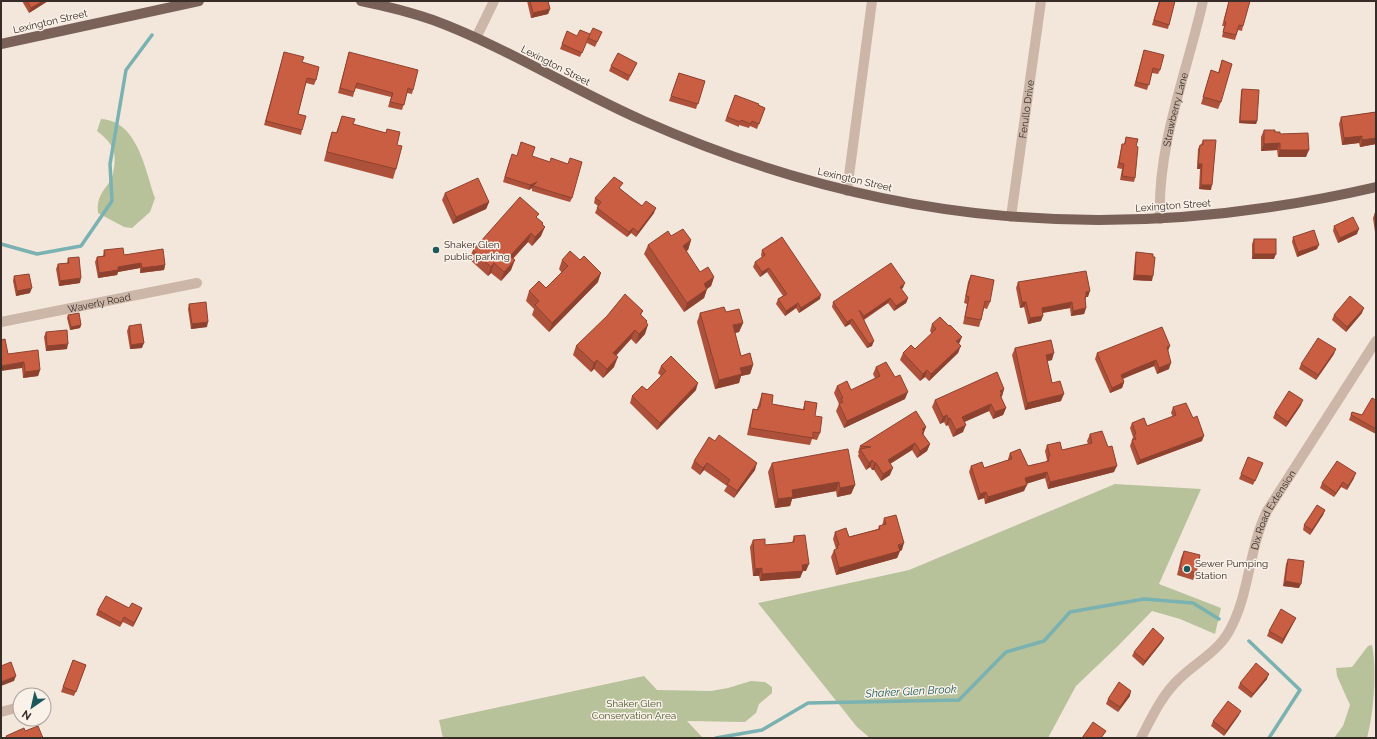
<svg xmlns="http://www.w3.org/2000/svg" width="1377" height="739" viewBox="0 0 1377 739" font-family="Raleway,sans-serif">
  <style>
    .green { fill: #b7c29b }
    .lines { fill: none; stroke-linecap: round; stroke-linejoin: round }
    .stream { stroke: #7ab1b1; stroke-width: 3.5 }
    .minor { stroke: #cbb6a7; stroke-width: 10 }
    .primary { stroke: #7a6259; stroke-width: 10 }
    .wall { fill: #ad513a }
    .shaded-wall { fill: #8d422f }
    .building { fill: #c95e43; stroke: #8d422f }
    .poi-dot { fill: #1c595a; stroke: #faf1e8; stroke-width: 1.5 }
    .labels { text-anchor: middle; stroke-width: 3; stroke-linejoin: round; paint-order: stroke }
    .street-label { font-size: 10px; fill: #372c28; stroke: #faf1e8 }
    .poi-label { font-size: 10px; fill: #372c28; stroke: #faf1e8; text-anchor: start }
    .park-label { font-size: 10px; fill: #48562b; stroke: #faf1e8 }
    .water-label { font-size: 11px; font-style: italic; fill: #1c595a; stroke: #faf1e8 }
  </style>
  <rect width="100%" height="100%" fill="#f3e7dc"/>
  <!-- green -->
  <g class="green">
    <path d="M101,119C138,121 145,170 155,198L150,212L132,228L124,227L98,213C96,198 103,191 111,180C113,176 113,172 114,168C117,150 111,142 97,131Z"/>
    <path d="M1115,484L1201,489L1159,584L1221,608L1215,634L1180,619L1152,611L1118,646L1076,686L1048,738H870L857,727L758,603L909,570Z"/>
    <path d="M1372,645C1377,669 1374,713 1367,738H1334L1343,726L1350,705L1337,676L1336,668L1352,667L1368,646Z"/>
    <path d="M644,676L657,690L711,691L728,688L751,681L765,682L772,687V693L759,704L756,713L745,722L687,721L703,738H443L439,720Z"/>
  </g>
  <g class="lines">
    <!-- stream -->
    <g class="stream">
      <path d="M1,244L37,254L81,246L112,201L110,164L126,70L152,35"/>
      <path d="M1249,641L1300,690L1269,738"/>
      <path d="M716,738L762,730L808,703L959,700L1006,652L1044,641L1070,612L1144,599L1193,603L1219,619"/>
    </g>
    <!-- minor -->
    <g class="minor">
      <path d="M476,38L494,1"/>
      <path d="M847,191L872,1"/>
      <path id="s1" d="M1011,217L1041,1"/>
      <path id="s2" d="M1160,219C1157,144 1187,73 1203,1"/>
      <path id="s3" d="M1,322L197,283"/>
      <path d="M1,712L20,707"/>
      <path id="s4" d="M1141,738C1152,717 1162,695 1179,679C1194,664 1217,652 1228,633C1250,596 1248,550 1267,511L1376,341"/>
    </g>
    <!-- primary -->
    <g class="primary">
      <path d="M361,1C386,6 410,12 433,20C506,47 573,90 644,121C884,227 1121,246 1376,187"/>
      <path d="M1,44L199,1"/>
    </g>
  </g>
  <!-- wall -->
  <g class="wall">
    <path d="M22,1H48L29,13Z"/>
    <path d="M527,1H548L550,9L548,14L531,18Z"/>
    <path d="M1159,1H1175L1168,29L1152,25Z"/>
    <path d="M1229,1H1248L1242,31L1238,30L1235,40L1222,37L1224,26H1222Z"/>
    <path d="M602,32L595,47L587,43L588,38Z"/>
    <path d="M577,36L588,39L580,57L560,49L562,44Z"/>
    <path d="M1144,50L1160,70L1158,74L1152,73L1147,90L1134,86Z"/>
    <path d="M284,52L302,62L316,80L314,85L306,83L298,114L302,130L301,135L264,125Z"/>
    <path d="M349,52L413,90L412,94L407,93L402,110L388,107L391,97L355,88L353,97L338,93Z"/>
    <path d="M1222,60L1221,102L1218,109L1201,104L1211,70L1218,73Z"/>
    <path d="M637,63L628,81L609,71L611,66Z"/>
    <path d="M679,73L705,81L696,109L669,101Z"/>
    <path d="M1242,89L1257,121L1256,124L1239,123L1241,91Z"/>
    <path d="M735,95L765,108L757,129L750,126L749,128L739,125V127L725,121Z"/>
    <path d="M1376,112V144L1360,147L1359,143L1342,145L1339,124L1341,117Z"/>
    <path d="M342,116L353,124L386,133L387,129L397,145L396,169L393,179L324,161L329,141L332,132L336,133Z"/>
    <path d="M1264,130L1275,132L1280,134L1306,157H1278L1277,150L1261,151V137Z"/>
    <path d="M1126,137L1136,146L1135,178L1134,182L1120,180L1122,169L1117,168L1121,149L1122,144H1124Z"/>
    <path d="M1203,140L1211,190L1199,189L1200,169H1197L1198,149L1200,145H1201Z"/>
    <path d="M517,156H532L572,198L570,202L532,191V188L529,190L503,182L510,159Z"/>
    <path d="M621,188L620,189L642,206L654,213L636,237L631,233L627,237L595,213L598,206L594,203L595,198Z"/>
    <path d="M445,193L489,202L486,209L453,224L442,200Z"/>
    <path d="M1375,213H1376V232H1375L1373,218Z"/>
    <path d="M537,218L543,223L541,236L532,246L528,242L513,259L511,270L501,281L491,273L488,276L469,259L473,250Z"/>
    <path d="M1334,226L1357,234L1338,243L1333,231Z"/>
    <path d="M671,236L691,240L688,250L686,251L700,272L714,277L711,286L707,289L704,298L684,312L644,254L648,245Z"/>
    <path d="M1293,237L1317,249L1297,257L1292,242Z"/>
    <path d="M1254,239L1274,259H1252V244Z"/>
    <path d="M104,250L124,255L165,265L164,270L140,273V268L118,272L117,275L98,278L95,262L97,257L103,256Z"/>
    <path d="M762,250L820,299L799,313L796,308L785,316L776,304L778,299L783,296L767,272L760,277L753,267L755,262L762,258L761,255Z"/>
    <path d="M1136,252L1152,281L1133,280L1135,257Z"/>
    <path d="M68,258L80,283L59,286L56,269L58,264L67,263Z"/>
    <path d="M562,260L598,282L549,332L532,315L534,309L526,301L529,291L546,288L562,273L559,269Z"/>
    <path d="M971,275L990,302L987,309L984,308L981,320L979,327L963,324L967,304L964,303L968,282Z"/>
    <path d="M14,276L30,293L16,296L13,281Z"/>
    <path d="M1018,282L1088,297H1086L1085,300L1086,308L1084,314L1071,316L1070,308L1043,313L1041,321L1028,324L1024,307L1020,308L1016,288Z"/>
    <path d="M903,288L901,289L908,298L906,303L894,311L888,303L864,320L872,346L867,348L850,324L845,327L832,307L833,302Z"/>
    <path d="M189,304L207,327L191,329L188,309Z"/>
    <path d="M643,311L641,315L647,321L645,334L636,344L631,339L616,356L614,367L603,378L594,369L591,372L573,355L576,346Z"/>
    <path d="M726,312L743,323L739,332L735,333L741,356L753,365L750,374L741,376L739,383L715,389L697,322L700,313Z"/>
    <path d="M1362,313L1346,332L1332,320L1334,315Z"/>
    <path d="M68,315L81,325L80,328L70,330L67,318Z"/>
    <path d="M932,324L959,344L958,353L929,381L925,377L920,381L900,360L903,353L915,349L932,334L930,331Z"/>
    <path d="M129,326L142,348L130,349L127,331Z"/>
    <path d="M46,332L67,349L46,351L44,337Z"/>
    <path d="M1015,348L1052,360L1047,361L1052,383L1061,401L1025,410L1012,355Z"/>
    <path d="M1168,351L1169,369L1157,374L1154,366L1132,375L1123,379L1124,382L1122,388L1110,393L1095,359L1097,353Z"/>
    <path d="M8,354L40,370L38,376L23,378L22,368Z"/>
    <path d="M1334,354L1316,380L1299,369L1301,364Z"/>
    <path d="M661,366L696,390L657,430L630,403L632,396L647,390L661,376L658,373Z"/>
    <path d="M876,367L905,399L844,428L836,411L839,404L834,393L837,386L851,390L875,378L873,374Z"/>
    <path d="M1004,389L1002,396L1001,397L1006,408L1003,415L993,419L989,411L964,422L963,432L953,437L948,425L946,426L944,422L940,424L932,407L935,400Z"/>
    <path d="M762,393L772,404L803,409L805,401L815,416L820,433L817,440L812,439L810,445L747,435L751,416L753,409L757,410Z"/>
    <path d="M1376,400V434L1349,420L1352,412L1362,415Z"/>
    <path d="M1301,405L1286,427L1273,418L1275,413Z"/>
    <path d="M1173,407L1202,441L1137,465L1130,446L1133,437L1130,428L1132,423L1147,426L1173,417L1171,413Z"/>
    <path d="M926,427L923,434L930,444L927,451L917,458L912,450L890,464V475L881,481L874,470H872L870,467L866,470L858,456L859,453H858L860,446Z"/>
    <path d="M1090,434L1114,472L1048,489L1045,478L1026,484L1024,491L985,504L984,498L978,500L969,472L971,466L984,468L1008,460V459L1010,453L1028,466L1046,462L1047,460L1045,451L1047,445L1062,450L1088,444L1087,441Z"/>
    <path d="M694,461L755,470L734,498L724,491L727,486L704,470L700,475L691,468Z"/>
    <path d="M772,463L855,485L851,494L837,497L836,491L792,499L790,506L775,508L768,472Z"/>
    <path d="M1263,463L1253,485L1239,479L1241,474Z"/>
    <path d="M1354,478L1347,490L1341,487L1334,497L1320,488L1322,483Z"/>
    <path d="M1325,510L1323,515L1310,535L1303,530L1304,525Z"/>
    <path d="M884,518L902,550L900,551L897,558L836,575L831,557L834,550L836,549L833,539L835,532L849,537L878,529L879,526H882Z"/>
    <path d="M794,536L806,571H803L800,578L760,581L759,576H753L750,547L753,540L765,545L792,543Z"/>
    <path d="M1184,551L1196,573L1193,580L1177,575L1181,558Z"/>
    <path d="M1288,559L1299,588L1283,586L1286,564Z"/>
    <path d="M129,608H142L140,613L133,627L123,622L120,627L96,615L98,610Z"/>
    <path d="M1294,622L1282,644L1267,636L1269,631Z"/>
    <path d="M1164,638L1162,642L1143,666L1132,656L1134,652Z"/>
    <path d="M73,660L86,665L74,696L61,692Z"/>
    <path d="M1267,679L1251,698L1238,688L1240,683Z"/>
    <path d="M1130,696L1118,712L1106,704L1108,699Z"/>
    <path d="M1239,715L1224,736L1211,726L1213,721Z"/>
  </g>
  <!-- shaded-wall -->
  <g class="shaded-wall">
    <path d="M43,1H48L29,13L31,8Z"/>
    <path d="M550,9L548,14L531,18L533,13Z"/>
    <path d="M1240,121H1257L1256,124L1239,123Z"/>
    <path d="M1362,136L1359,143L1342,145L1344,138Z"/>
    <path d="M1376,138V144L1360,147L1362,140Z"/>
    <path d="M1280,143L1277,150L1261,151L1264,144Z"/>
    <path d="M1280,150H1309L1306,157H1278Z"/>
    <path d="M1198,164H1202L1200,169H1197Z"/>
    <path d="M537,182L533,186L532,188L529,190L530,185Z"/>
    <path d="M1201,185H1212L1211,190L1199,189Z"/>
    <path d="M489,202L486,209L453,224L456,217Z"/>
    <path d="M656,208L654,213L636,237L638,232Z"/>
    <path d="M543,223L540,232L545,227L541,236L532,246L535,237Z"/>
    <path d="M633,228L631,233L627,237L629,232Z"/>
    <path d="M1359,229L1357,234L1338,243L1340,238Z"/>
    <path d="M531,233L528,242L506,265L510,256Z"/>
    <path d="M691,240L688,250L679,255L683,246Z"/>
    <path d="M1319,245L1317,249L1297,257L1298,252Z"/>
    <path d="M1254,254H1276L1274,259H1252Z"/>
    <path d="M515,260L511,270L501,281L504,272Z"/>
    <path d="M141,263L140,268L118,272L117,275L98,278L99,273L118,267Z"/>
    <path d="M494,263L491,273L488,276L491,267Z"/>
    <path d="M165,265L164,270L140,273L142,268Z"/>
    <path d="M769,268L767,272L760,277L762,272Z"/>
    <path d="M601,273L598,282L549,332L552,323Z"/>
    <path d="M1135,275L1153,276L1152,281L1133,280Z"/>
    <path d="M714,277L711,286L700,294L704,284Z"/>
    <path d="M81,278L80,283L59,286L60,281Z"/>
    <path d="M905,283L903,288L898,291L900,287Z"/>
    <path d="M32,288L30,293L16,296L17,291Z"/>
    <path d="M707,289L704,298L684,312L687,303Z"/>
    <path d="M1090,291L1088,297H1086L1084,302H1082L1086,292Z"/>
    <path d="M821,295L820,299L799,313L801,308Z"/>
    <path d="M890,298L888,303L862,320L864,316Z"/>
    <path d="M908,298L906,303L894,311L896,306Z"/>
    <path d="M1022,302H1026L1024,307L1020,308Z"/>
    <path d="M1072,302L1070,308L1040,313L1042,308Z"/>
    <path d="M798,303L796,308L785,316L786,311Z"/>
    <path d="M1086,308L1084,314L1071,316L1073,311Z"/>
    <path d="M1364,308L1362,313L1346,332L1347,327Z"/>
    <path d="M1043,316L1041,321L1028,324L1030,318Z"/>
    <path d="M852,319L850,324L845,327L847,322Z"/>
    <path d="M647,321L644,329L648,325L645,334L636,344L639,334Z"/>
    <path d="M208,322L207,327L191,329L192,324Z"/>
    <path d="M743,323L739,332L730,334L733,325Z"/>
    <path d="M81,325L80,328L70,330L71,327Z"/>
    <path d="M635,330L631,339L609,362L613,353Z"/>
    <path d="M962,337L959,344L956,341Z"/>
    <path d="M874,341L872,346L867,348L869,344Z"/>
    <path d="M144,343L142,348L130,349L131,345Z"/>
    <path d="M68,344L67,349L46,351L47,346Z"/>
    <path d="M961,346L958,353L929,381L931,374Z"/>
    <path d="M1170,346L1168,351L1165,353L1167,347Z"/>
    <path d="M1336,349L1334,354L1316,380L1318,375Z"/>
    <path d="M1054,353L1052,360L1043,362L1046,355Z"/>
    <path d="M618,357L614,367L603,378L607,369Z"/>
    <path d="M597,360L594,369L591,372L594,363Z"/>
    <path d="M1156,360L1154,366L1119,380L1121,375Z"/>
    <path d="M24,362L22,368L1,371V366Z"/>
    <path d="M1171,363L1169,369L1157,374L1159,368Z"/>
    <path d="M753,365L750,374L741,376L739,383L715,389L719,380L740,368Z"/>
    <path d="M40,370L38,376L23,378L25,372Z"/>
    <path d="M927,370L925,377L920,381L923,374Z"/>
    <path d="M1124,382L1122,388L1110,393L1112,388Z"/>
    <path d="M698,383L696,390L657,430L660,423Z"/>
    <path d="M1004,389L1002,396L1001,397L999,401L1000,391Z"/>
    <path d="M908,392L905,399L844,428L847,421Z"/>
    <path d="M1064,394L1061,401L1025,410L1027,403Z"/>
    <path d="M1303,400L1301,405L1286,427L1288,422Z"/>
    <path d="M991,404L989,411L960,424L962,417Z"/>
    <path d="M1006,408L1003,415L993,419L995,412Z"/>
    <path d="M947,415L944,422L940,424L943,417Z"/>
    <path d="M950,418L948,425L946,426L948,419Z"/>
    <path d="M966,425L963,432L953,437L956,430Z"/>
    <path d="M926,427L924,432L922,439V429Z"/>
    <path d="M1204,436L1202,441L1137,465L1140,460Z"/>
    <path d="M915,443L912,450L885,467L888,460Z"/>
    <path d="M930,444L927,451L917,458L920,451Z"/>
    <path d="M872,460L870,467L866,470L869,463Z"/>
    <path d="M707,463L704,470L700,475L703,468Z"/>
    <path d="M757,463L755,470L734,498L737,491Z"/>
    <path d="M875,463H876L874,470H872Z"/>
    <path d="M1117,466L1114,472L1048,489L1050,482Z"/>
    <path d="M893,468L890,475L881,481L883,474Z"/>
    <path d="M1047,472L1045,478L1022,485L1025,478Z"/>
    <path d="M1356,473L1354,478L1347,490L1348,486Z"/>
    <path d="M839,482L836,491L792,499L790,506L775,508L778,499L792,490Z"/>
    <path d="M1343,482L1341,487L1334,497L1336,493Z"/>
    <path d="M855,485L851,494L837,497L840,488Z"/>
    <path d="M1027,485L1024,491L985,504L988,497Z"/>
    <path d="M986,492L984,498L978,500L980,494Z"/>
    <path d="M1325,510L1323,515L1310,535L1312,530Z"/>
    <path d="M904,543L902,550L900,551L897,558L836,575L839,568Z"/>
    <path d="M809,564L806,571H803L800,578L760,581L762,574L802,565Z"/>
    <path d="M762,568L759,576H753L755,569Z"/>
    <path d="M1285,581L1301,584L1299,588L1283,586Z"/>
    <path d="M142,608L140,613L133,627L134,623Z"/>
    <path d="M1296,618L1294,622L1282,644L1283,639Z"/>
    <path d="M1164,638L1162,642L1143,666L1145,661Z"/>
    <path d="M1269,674L1267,679L1251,698L1253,694Z"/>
    <path d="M16,676L14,681L1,686V682Z"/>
    <path d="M1131,691L1130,696L1118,712L1120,707Z"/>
    <path d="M1241,711L1239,715L1224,736L1226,731Z"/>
  </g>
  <!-- building -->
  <g class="building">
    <path d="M27,1H43L31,8Z"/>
    <path d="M530,1H548L550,9L533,13Z"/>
    <path d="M1160,1H1175L1169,25L1154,20Z"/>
    <path d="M1229,1H1250L1243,26L1239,25L1236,35L1223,32L1226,22L1224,21Z"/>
    <path d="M593,28L602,32L597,42L588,38Z"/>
    <path d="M580,30L590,34L582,53L562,44L567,31L577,36Z"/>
    <path d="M1144,50L1164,55L1160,70L1153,68L1149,85L1136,82Z"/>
    <path d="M284,52L304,57L302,62L319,67L316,80L307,78L298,114L306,116L302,130L266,121Z"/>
    <path d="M349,52L418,70L413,90L408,88L404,105L390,102L393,93L357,83L354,92L340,88Z"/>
    <path d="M618,53L637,63L630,76L611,66Z"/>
    <path d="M1222,60L1232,64L1221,102L1203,97L1211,70L1219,73Z"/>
    <path d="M679,73L705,81L698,104L671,96Z"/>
    <path d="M1242,89L1259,90L1257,121H1240Z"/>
    <path d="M735,95L759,104L758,105L765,108L759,124L752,121L751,124L741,120L740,122L727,117Z"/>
    <path d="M1376,112V138L1362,140V136L1344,138L1341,117Z"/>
    <path d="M342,116L355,119L353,124L386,133L387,129L400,132L397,145L402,146L396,169L327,152L332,132L337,133Z"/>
    <path d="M1264,130H1275V132H1280V134L1308,133L1309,150H1280V143L1264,144Z"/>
    <path d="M1126,137L1138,139L1136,146L1138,147L1135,178L1122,176L1124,164L1119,163L1122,144H1125Z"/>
    <path d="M1203,140H1216L1212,185H1201L1202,164H1198L1200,145H1203Z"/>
    <path d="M521,142L535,147L532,156L550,162L551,158L568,164L570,158L582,162L572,198L533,186L537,182L530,185L505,177L512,154L517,156Z"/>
    <path d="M614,177L623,183L619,188L642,206L646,201L656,208L638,232L633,228L629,232L597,208L601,202L595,198Z"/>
    <path d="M478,178L489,202L456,217L445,193Z"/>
    <path d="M520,197L539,214L536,217L543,223L542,224L545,227L535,237L531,233L510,256L515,260L504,272L494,263L491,267L473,250Z"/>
    <path d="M1375,213H1376V222Z"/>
    <path d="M1353,217L1359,229L1340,238L1334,226Z"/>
    <path d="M683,229L691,240L683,246L700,272L708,267L714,277L704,284L707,289L687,303L648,245L668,231L671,236Z"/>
    <path d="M1314,230L1319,245L1298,252L1293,237Z"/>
    <path d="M782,237L821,295L801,308L798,303L786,311L778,299L787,294L769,268L762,272L755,262L765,255L762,250Z"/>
    <rect x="1254" y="239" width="22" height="15"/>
    <path d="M123,248L124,255L163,249L165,265L142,268L141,263L118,267V270L99,273L97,257L105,256L104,250Z"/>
    <path d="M570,251L580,260L584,256L601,273L552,323L535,305L539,301L529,291L539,281L546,288L568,266L562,260Z"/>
    <path d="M1136,252L1153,254V257H1155L1153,276L1135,275Z"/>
    <path d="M79,257L81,278L60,281L58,264L69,263L68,258Z"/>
    <path d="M891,263L905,283L900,287L908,298L896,306L890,298L864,316L859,310L874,341L869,344L852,319L847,322L833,302Z"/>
    <path d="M1086,271L1090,291L1086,292V296L1085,297L1086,308L1073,311L1072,302L1042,308L1043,316L1030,318L1026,302H1022L1018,282Z"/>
    <path d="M29,274L32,288L17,291L14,276Z"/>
    <path d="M971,275L994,280L990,302L985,301L981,320L965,317L969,297L966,296Z"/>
    <path d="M625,294L643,311L640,314L647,321L646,322L648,325L639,334L635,330L613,353L618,357L607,369L597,360L594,363L576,346L607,316Z"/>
    <path d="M1350,296L1364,308L1347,327L1334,315Z"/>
    <path d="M206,302L208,322L192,324L189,304Z"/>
    <path d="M724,307L726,312L739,309L743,323L733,325L741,356L750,353L753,365L740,368L742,374L719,380L700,313Z"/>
    <path d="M79,313L81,325L71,327L68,315Z"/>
    <path d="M940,317L949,326L950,325L962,337L956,341L961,346L931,374L927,370L923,374L903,353L911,345L915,349L936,329L932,324Z"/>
    <path d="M141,324L144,343L131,345L129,326Z"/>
    <path d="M1162,327L1170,346L1167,347L1171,363L1159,368L1156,360L1134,369L1121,375L1124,382L1112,388L1097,353Z"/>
    <path d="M67,330L68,344L47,346L46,332Z"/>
    <path d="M1318,338L1336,349L1318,375L1301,364Z"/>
    <path d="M5,339L8,354L38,350L40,370L25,372L24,362L1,366V340Z"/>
    <path d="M1051,340L1054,353L1046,355L1052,383L1060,381L1064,394L1027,403L1015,348Z"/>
    <path d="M671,356L698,383L660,423L632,396L642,386L647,390L666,371L661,366Z"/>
    <path d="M886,362L895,377L900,375L908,392L847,421L839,404L843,402L841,399L843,398L837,386L847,381L851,390L880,376L876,367Z"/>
    <path d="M997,372L1004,389L1000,391L1002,394L1000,395L1006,408L995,412L991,404L962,417L966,425L956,430L950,418L948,419L947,415L943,417L935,400Z"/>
    <path d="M1289,391L1303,400L1288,422L1275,413Z"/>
    <path d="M762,393L773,395L772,404L804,410L805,401L817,403L815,416L822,417L820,433L813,432V438L750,428L753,409L758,410V407H760Z"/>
    <path d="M1372,398L1376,400V429L1351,415L1352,412L1362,415Z"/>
    <path d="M1186,403L1193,418L1197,416L1204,436L1140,460L1132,440L1136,439L1134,435L1136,434L1132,423L1144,418L1147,426L1176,415L1173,407Z"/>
    <path d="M916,411L926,427L922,429L924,432L922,433L930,444L920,451L915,443L888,460L893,468L883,474L876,463H875L872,460L869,463L860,449L871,447L860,446Z"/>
    <path d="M1102,431L1108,447L1112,446L1117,466L1050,482L1047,472L1025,478L1027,485L988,497L986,492L980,494L971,466L982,462L984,468L1005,461L1012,459L1010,453L1020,449L1028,466L1049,461L1048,457L1050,456L1047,445L1060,442L1062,450L1092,443L1090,434Z"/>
    <path d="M719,435L757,463L737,491L727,484L730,480L713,467L707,463L703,468L694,461L709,437L715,441Z"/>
    <path d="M848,449L855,485L840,488L839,482L792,490L793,497L778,499L772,463Z"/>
    <path d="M1248,457L1263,463L1255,481L1241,474Z"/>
    <path d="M1337,461L1356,473L1348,486L1343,482L1336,493L1322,483Z"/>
    <path d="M1317,505L1325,510L1312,530L1304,525Z"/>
    <path d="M896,515L904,543L898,545L900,551L839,568L834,550L838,548L837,545H839L835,532L846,528L849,537L880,529L879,526L886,524L884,518Z"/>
    <path d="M805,535L809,564L802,565L803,571L762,574V568L755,569L753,540L765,539V545L787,543L794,542V536Z"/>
    <path d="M1184,551L1200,555L1196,573L1180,568Z"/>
    <path d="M1288,559L1304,561L1301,584L1285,581Z"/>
    <path d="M106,596L129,608L132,603L142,608L134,623L124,617L121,623L98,610Z"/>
    <path d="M1281,609L1296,618L1283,639L1269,631Z"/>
    <path d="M1153,628L1164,638L1145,661L1134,652Z"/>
    <path d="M73,660L86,665L76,692L63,687Z"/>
    <path d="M11,662L16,676L1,682V666Z"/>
    <path d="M1256,663L1269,674L1253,694L1240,683Z"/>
    <path d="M1119,682L1131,691L1120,707L1108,699Z"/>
    <path d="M1228,701L1241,711L1226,731L1213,721Z"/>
    <path d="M1093,722L1106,731L1101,738H1082Z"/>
    <path d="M38,726L43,738H7L6,736L24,728L25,731Z"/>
  </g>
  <!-- markers -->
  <g class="poi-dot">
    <circle cx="436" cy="250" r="4"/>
    <circle cx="1187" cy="569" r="4"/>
  </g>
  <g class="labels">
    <!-- street labels -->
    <g class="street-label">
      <text transform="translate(50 21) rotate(-13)" y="4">Lexington Street</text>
      <text transform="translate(556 65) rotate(27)" y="4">Lexington Street</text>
      <text dy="4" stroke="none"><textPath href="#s1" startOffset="109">Ferullo Drive</textPath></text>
      <text dy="4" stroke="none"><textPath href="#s2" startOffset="111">Strawberry Lane</textPath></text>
      <text transform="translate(855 179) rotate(13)" y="4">Lexington Street</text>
      <text transform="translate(1173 205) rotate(-4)" y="4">Lexington Street</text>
      <text dy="4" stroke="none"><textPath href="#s3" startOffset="100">Waverly Road</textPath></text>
      <text dy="4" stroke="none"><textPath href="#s4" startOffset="270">Dix Road Extension</textPath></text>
    </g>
    <!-- poi labels -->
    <g class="poi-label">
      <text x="444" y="248">Shaker Glen<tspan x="444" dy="12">public parking</tspan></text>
      <text x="1195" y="567">Sewer Pumping<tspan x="1195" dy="12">Station</tspan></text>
    </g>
    <!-- park labels -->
    <g class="park-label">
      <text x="634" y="707">Shaker Glen<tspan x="634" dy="12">Conservation Area</tspan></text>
    </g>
    <!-- water labels -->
    <g class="water-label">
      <text transform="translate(911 691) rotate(-3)" y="4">Shaker Glen Brook</text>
    </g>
  </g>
  <!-- border -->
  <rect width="1377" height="739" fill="none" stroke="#372c28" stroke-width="4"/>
  <!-- north arrow -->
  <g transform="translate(32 707) rotate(214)"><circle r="19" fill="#faf1e8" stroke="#aca29b"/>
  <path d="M0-3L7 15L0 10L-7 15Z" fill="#1c595a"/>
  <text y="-6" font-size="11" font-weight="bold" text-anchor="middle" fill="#372c28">N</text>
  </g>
</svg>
